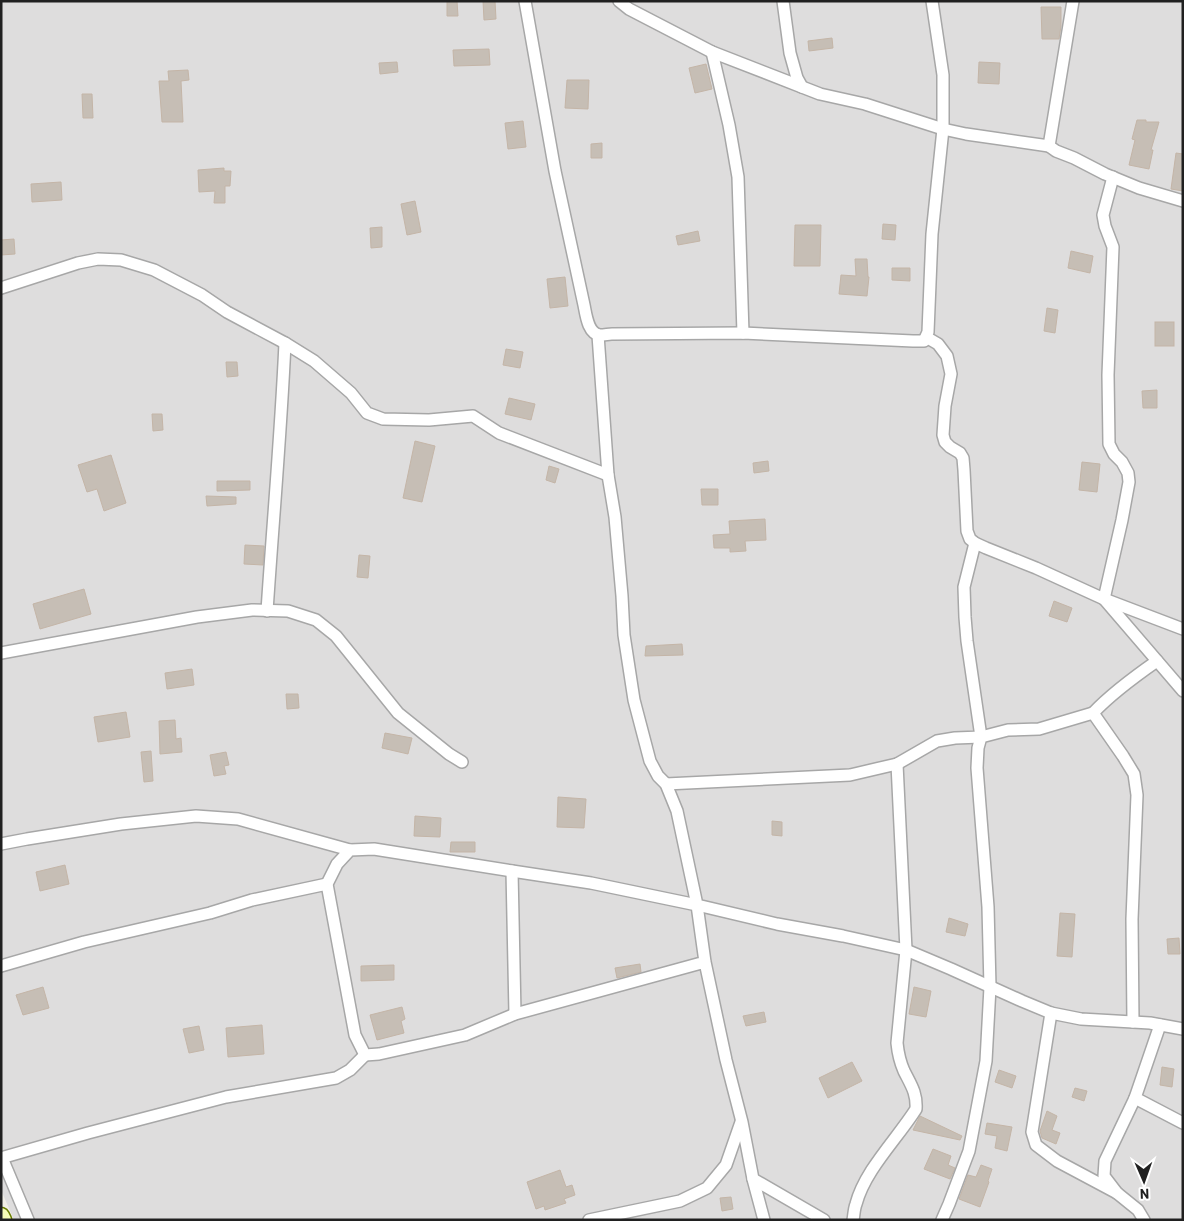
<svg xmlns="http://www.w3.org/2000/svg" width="1184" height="1221" viewBox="0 0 1184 1221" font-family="Barlow,sans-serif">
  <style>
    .residential { fill: #dedddd }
    .building { fill: #c6beb5; stroke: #c4b5a7 }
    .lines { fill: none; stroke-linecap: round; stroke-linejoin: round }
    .street-casing { stroke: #a7a7a7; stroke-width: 14 }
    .secondary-casing { stroke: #6a7e00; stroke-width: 19 }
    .street { stroke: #fff; stroke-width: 11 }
    .secondary { stroke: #f6fdb8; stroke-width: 16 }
  </style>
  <rect width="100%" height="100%" fill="#f1eee6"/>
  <!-- residential -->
  <path class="residential" d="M1,1H1183V1220H14L1,1190Z"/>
  <!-- building -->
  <g class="building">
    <path d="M447,1H457L458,16H447Z"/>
    <path d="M483,1H495L496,19L484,20Z"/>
    <path d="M1041,7H1061V26L1059,39H1042Z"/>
    <path d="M832,38L833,48L809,51L808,41Z"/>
    <path d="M489,49L490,65L454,66L453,50Z"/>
    <path d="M397,62L398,72L380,74L379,63Z"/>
    <path d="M979,62L1000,63L999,84L978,83Z"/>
    <path d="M706,64L712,89L695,93L689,68Z"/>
    <path d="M188,70L189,80L181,81L183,122H162L159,81H169L168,71Z"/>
    <path d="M567,80H589L588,109L565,108Z"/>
    <path d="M82,94H92L93,118H83Z"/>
    <path d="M1137,120H1146V122H1159L1151,150H1153L1149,169L1129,165L1135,140L1132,139Z"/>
    <path d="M523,121L526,147L508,149L505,123Z"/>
    <path d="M602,143V158H591V144Z"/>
    <path d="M1176,153L1183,154V191L1171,189Z"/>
    <path d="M224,168V171H231L230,186H225V203H214L215,191L199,192L198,170Z"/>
    <path d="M61,182L62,200L32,202L31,184Z"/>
    <path d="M415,201L421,232L407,235L401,204Z"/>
    <path d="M883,224L896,225L895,240L882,239Z"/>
    <path d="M795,225H821L820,266H794Z"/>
    <path d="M382,227V247L371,248L370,228Z"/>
    <path d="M698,231L700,241L678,245L676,236Z"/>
    <path d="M14,239L15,254L1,255V240Z"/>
    <path d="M1071,251L1093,256L1090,273L1068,268Z"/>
    <path d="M855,259H867L868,277H869L867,296L839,294L841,275L856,276Z"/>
    <path d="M892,268H910V281L892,280Z"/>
    <path d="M565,277L568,306L550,308L547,279Z"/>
    <path d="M1047,308L1058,310L1055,333L1044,331Z"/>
    <rect x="1155" y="322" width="19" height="24"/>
    <path d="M506,349L523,352L520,368L503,365Z"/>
    <path d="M226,362H237L238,376L227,377Z"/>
    <path d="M1157,390V408H1143L1142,391Z"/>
    <path d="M509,398L535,404L531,420L505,414Z"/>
    <path d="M152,414H162L163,430L153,431Z"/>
    <path d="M415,441L435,446L422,502L403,498Z"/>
    <path d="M111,455L126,503L104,511L97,489L87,492L78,465Z"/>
    <path d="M768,461L769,471L754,473L753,463Z"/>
    <path d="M1082,462L1100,464L1097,492L1079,490Z"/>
    <path d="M549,466L559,469L555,483L546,480Z"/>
    <path d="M217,481H250V490L217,491Z"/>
    <path d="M701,489H718V505H702Z"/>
    <path d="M206,496L236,497V504L207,506Z"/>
    <path d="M765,519L766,540L745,541L746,551L730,552V548H714L713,535L730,534L729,521Z"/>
    <path d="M245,545L264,546L263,565L244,564Z"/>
    <path d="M359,555L370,556L368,578L357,577Z"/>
    <path d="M84,589L91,614L40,629L33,604Z"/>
    <path d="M1054,601L1072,608L1067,622L1049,616Z"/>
    <path d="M682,644L683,655L645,656L646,646Z"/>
    <path d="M192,669L194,685L167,689L165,673Z"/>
    <path d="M286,694H298L299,708L287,709Z"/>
    <path d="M126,712L130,737L98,742L94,717Z"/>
    <path d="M175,720L176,739L181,738L182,752L160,754L159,721Z"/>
    <path d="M385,733L412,738L408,754L382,748Z"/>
    <path d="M151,751L153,781L144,782L141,752Z"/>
    <path d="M226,752L229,765L224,766L226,774L214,776L210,755Z"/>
    <path d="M558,797L586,799L584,828L557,827Z"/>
    <path d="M415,816L441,818L440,837L414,836Z"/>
    <path d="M772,821L782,822V836L772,835Z"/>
    <path d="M451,842H475V852H450Z"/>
    <path d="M65,865L69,884L40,891L36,872Z"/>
    <path d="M1060,913L1075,914L1072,957L1057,956Z"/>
    <path d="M949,918L968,924L965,936L946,932Z"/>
    <path d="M1179,938L1180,954H1168L1167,939Z"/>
    <path d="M640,964L641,972L617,978L615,968Z"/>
    <path d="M394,965V980L361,981V966Z"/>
    <path d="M43,987L49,1008L23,1015L16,995Z"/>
    <path d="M914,987L931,991L926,1017L909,1014Z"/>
    <path d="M402,1007L405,1019L401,1021L404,1033L377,1040L370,1015Z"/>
    <path d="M764,1012L766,1022L746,1026L743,1016Z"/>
    <path d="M262,1025L264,1054L228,1057L226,1028Z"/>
    <path d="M199,1026L204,1050L189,1053L183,1029Z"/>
    <path d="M852,1062L862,1081L828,1098L819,1078Z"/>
    <path d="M1162,1067L1174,1069L1172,1087L1160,1085Z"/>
    <path d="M999,1070L1016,1076L1012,1088L995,1082Z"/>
    <path d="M1075,1088L1087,1091L1084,1101L1072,1097Z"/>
    <path d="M1047,1111L1057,1116L1052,1130L1060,1133L1056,1144L1042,1138L1040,1131Z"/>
    <path d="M920,1116L962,1136L960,1140L913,1130Z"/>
    <path d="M987,1123L1012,1127L1007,1151L995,1148L997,1136L985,1134Z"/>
    <path d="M933,1149L951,1156L948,1165L955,1168L950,1179L924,1169Z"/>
    <path d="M981,1165L992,1169L988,1181L989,1182L980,1207L959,1199L968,1175L976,1177Z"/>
    <path d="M560,1170L566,1187L572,1185L575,1195L564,1199L566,1203L545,1210L544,1206L536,1209L527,1182Z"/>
    <path d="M731,1197L733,1209L722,1211L720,1198Z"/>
  </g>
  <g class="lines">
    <!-- street casing -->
    <g class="street-casing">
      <g id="street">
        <path d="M525,1L555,171L584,305C586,315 588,334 600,335C604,335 609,334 612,334L743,333L913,341H924L928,332L932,234L943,129V75L932,1"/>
        <path d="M619,1L629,9L712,52L802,87"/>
        <path d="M783,1L790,53L797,78L802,87L820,94L865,104L943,129L966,134L1049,146"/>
        <path d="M1073,1L1049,146L1056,151L1074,158L1105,174L1139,188L1183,201"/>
        <path d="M712,52L729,125L738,177L743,333"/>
        <path d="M1113,177L1103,215L1105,226L1113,247L1108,375L1109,444L1114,454L1122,462L1128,473L1129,482L1122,520L1104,599L1183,691"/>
        <path d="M1,288L78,263L98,259L121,260L154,270L202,295L227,312L285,343L314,361L351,393L367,413L383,419L429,420L473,416L499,433L608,475"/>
        <path d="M598,335L608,475L615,517L622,596L624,635L634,700L650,761L658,776L666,784L677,811L697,905L777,924L843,936L906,950L951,969L1022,1001L1051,1013L1081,1019L1150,1023L1183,1029"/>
        <path d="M926,337L938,344L947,356L951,374L945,406L943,435L945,442L950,447L960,453L963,458L964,470L967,531L970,539L975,543L986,548L1036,568L1104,599L1183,629"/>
        <path d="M267,611C273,521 281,432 285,343"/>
        <path d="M1,653L197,617L252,610L288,611L316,620L336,636L398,713L449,754L462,762"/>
        <path d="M666,784L850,775L897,764L937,741L955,738L981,737L967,641L965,617L964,587L975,543"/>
        <path d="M1,844L27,839L121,824L196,816L238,819L350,850"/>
        <path d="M512,871L515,1014"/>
        <path d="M705,962L515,1014L465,1035L379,1054L365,1055L355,1035L327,884L337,864L350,850L374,849L512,871L591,883L697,905L705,962L726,1060L742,1122L753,1179L824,1220"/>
        <path d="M1,966L84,942L210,913L252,900L327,884"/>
        <path d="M1051,1013L1032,1132L1036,1145L1057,1161L1117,1193"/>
        <path d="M1133,1022L1132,919L1137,795L1134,774L1123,756L1093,713C1112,693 1134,677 1157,661"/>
        <path d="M1160,1025L1135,1098L1183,1123"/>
        <path d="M1135,1098L1105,1161L1104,1176L1117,1193L1138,1210L1144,1220"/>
        <path d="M1,1158L88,1133L226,1097L336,1078L350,1070L365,1055"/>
        <path d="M2,1158L28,1220"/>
        <path d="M753,1179L764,1220"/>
        <path d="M589,1220L680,1201L707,1188L726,1165L741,1122"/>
        <path d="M853,1220C854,1215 854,1209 856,1204C865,1170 897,1139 916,1109C917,1093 911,1085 904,1071C900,1062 898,1053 897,1043L906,950L897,764"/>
        <path d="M942,1220L949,1204L969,1151L986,1061L990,987L988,907L977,768L978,748L981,737L1008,730L1039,729L1093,713"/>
      </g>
    </g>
    <!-- secondary casing -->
    <g class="secondary-casing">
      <path id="secondary" d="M1,1216L3,1220"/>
    </g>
    <!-- street -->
    <use href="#street" class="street"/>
    <!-- secondary -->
    <use href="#secondary" class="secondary"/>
  </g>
  <!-- border -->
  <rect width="1184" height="1221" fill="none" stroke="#202020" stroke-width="5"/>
  <!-- north arrow -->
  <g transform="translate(1144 1181) rotate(178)" stroke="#ffffff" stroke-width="4" paint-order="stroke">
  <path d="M0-4L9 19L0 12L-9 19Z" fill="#202020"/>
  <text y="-8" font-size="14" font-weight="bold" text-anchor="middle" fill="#202020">N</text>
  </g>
</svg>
